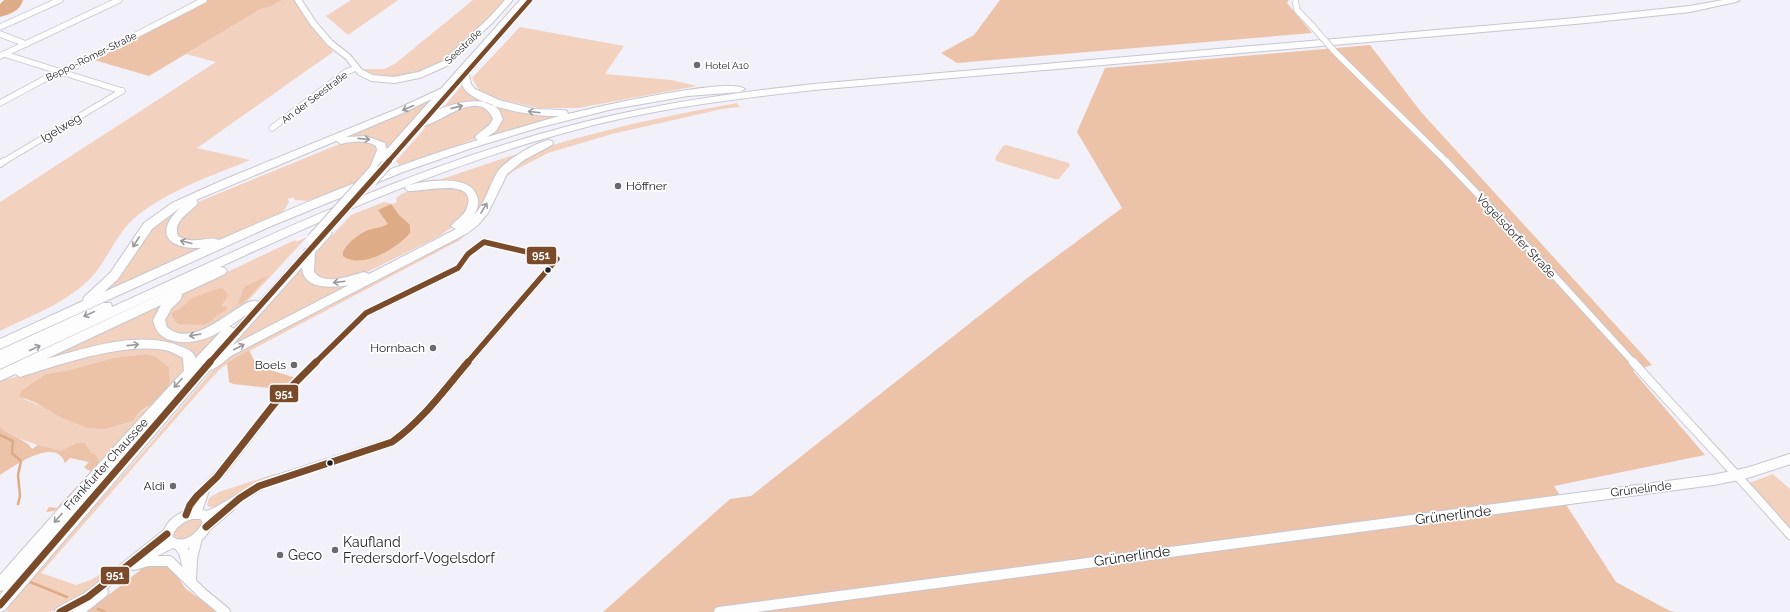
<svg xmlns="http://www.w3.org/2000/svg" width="1790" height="612" viewBox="0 0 1790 612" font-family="Raleway,sans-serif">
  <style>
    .green { fill: #f2d1be; fill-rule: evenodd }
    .forest { fill: #ecc3a9 }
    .water { fill: #deab87 }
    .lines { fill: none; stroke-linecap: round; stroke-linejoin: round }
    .stream { stroke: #deab87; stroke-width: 2.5 }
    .minor-far2-casing { stroke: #c7c6ce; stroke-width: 7 }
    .minor-far1-casing { stroke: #c7c6ce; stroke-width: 8 }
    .minor-casing { stroke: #c7c6ce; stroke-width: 10 }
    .tertiary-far1-casing { stroke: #c7c6ce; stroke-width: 8 }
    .tertiary-casing { stroke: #c7c6ce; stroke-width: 12 }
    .primary-casing { stroke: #c7c6ce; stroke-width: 2 }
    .motorway-casing { stroke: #c7c6ce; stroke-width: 2 }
    .minor-far2 { stroke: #fdfdfe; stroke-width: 5.5 }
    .minor-far1 { stroke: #fdfdfe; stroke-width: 6 }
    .minor { stroke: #fdfdfe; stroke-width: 8 }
    .tertiary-far1 { stroke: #fdfdfe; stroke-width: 6 }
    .tertiary { stroke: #fdfdfe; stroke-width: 10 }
    .primary { fill: #fdfdfe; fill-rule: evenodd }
    .motorway { fill: #fdfdfe; fill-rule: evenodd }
    .minor-bridge-casing { stroke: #c7c6ce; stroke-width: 7; stroke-linecap: butt }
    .primary-bridge-casing { stroke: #c7c6ce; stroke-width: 12; stroke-linecap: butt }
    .minor-bridge { stroke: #fdfdfe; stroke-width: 5.5 }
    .primary-bridge { stroke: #fdfdfe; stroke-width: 10 }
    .bus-1-far2-casing { stroke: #fff; stroke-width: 7 }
    .bus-1-far1-casing { stroke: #fff; stroke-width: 8 }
    .bus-1-casing { stroke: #fff; stroke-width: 10 }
    .bus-1-far2 { stroke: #7a4b2a; stroke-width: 4.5 }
    .bus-1-far1 { stroke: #7a4b2a; stroke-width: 5.5 }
    .bus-1 { stroke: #7a4b2a; stroke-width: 7 }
    .oneway { stroke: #9a999d }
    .poi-dot { fill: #6a6870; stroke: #fff; stroke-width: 1.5 }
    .bus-dot { fill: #201e26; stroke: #fff; stroke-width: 1.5 }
    .labels { text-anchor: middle; stroke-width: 3.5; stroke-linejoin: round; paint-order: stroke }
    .far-street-label { font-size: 10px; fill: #201e26; stroke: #fff }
    .far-poi-label { font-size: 10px; fill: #201e26; stroke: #fff; text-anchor: start }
    .street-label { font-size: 12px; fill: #201e26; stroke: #fff }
    .poi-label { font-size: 12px; fill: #201e26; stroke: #fff; text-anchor: end }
    .near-street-label { font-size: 14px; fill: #201e26; stroke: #fff }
    .near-poi-label { font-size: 14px; fill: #201e26; stroke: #fff; text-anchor: start }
    .line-badge { stroke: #fff; stroke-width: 1.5 }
    .badge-label { font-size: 11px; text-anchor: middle; font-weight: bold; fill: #fff }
  </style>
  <rect width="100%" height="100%" fill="#f2f0f9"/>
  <!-- green -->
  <g class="green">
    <path d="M283,0H295L333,52L197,148L250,160C212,176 171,189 138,215C120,229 112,249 99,268C76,300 34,314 0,331V202L216,62L186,54L261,9L270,7Z"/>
    <path d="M351,0H398L348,35L326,16Z"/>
    <path d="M473,0H507C472,34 441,79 388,77C379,77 369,76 362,69H385L396,63Z"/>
    <path d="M520,27L624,46L605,74L671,80L697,86L578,108H538L499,99L479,90L472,78Z"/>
    <path d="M463,84L496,104L561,114H572L481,139L499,125L487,104L442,109Z"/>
    <path d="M436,96L386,153L385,144C370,132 351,136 334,142L427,102Z"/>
    <path d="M737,103L740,107L722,109L612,134L548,153L515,170L507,176L490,210L460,240L234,359L220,369L199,392L41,573L76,585L91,580L115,565V570C98,584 71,610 48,612C34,612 20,612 7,612L9,602L143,452L211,372L236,352L465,232L514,164L539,149L570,140L632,124L694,111Z"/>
    <path d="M477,106L488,109L495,120L481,135L475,139L400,166L396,161L432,120L456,108Z"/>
    <path d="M347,141C357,141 374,138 379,150L372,163L356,182L308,201L295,200L293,197L288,199L289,202C287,205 285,210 282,212C274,217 264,219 256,223C237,234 193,254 175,233C177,216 184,211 198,202Z"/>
    <path d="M1006,145L1069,163L1070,165L1059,179H1055L996,161L995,158L1003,146Z"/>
    <path d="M526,151L496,175L477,213L452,233L471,216L470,188L424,185Z"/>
    <path d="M454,187L466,192L471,203L470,208L455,225L438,237L369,271L349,279L323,280L312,273L313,259L317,252L351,215L384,202L393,204L397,202L396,199C405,186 439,187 454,187Z"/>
    <path d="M196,197C187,206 149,233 176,243C184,247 197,245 207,246L95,298L157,221Z"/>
    <path d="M307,237L243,306L198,333L174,334L163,324C165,308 175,299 189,290L295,240L296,242Z"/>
    <path d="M306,261L310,281L365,279L225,351Z"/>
    <path d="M173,296L160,307L153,321C156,331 162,337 173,339C182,340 215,329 226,327L197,359C188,341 165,342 148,341L8,374Z"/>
    <path d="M143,347L172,350L184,360L185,366L182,373L105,462H98C76,455 12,442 0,426V381L106,352ZM145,354L155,356L169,367L170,383L145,409L139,412L133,421L106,429L45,408L24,399L46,374L69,370L113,358Z"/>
    <path d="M275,474L274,477L216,507H209L207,505L209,498L219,492Z"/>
    <path d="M1773,474L1790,489V530L1749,483Z"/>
    <path d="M196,518L201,521V524L194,535L180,539L174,536V530L183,520Z"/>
  </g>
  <!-- forest -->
  <g class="forest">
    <path d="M208,0H283L270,7L261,9L149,76L94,60Z"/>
    <path d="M1000,0H1289L1287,3L1312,33L957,63L941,53L974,35Z"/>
    <path d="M1370,45L1421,112L1652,365L1633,371L1705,455L1554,486L1616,582L1670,611L1676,612H603L730,499L751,496L1026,279L1122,208L1077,132L1105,68Z"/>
    <path d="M268,276L245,301L242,304L238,303L242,294V290L246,286Z"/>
    <path d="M220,288L224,289L228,296L221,306L227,307L225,311L219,314L210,322L204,325L178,324L172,316V312L180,309L192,298Z"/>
    <path d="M249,350L257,366L296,378L269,408L266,409L281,389L233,384L229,382L227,363Z"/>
    <path d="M145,354L155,356L169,367L170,383L163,393L153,403L139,412L133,421L106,429L88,428L62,418L36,403L19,396L23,390L46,374L69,370L113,358Z"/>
    <path d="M0,426C8,436 27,439 32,449L38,445L61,451L77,443H84L92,453L96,455L100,464L60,507L54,511L46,512L49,507L57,508L91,471L86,469L84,467L89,462L70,458L65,463C56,436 14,466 0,475Z"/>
    <path d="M153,565L167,567L170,566L186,589L219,612H87L143,568Z"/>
  </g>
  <!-- water -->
  <g class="water">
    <path d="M4,0H23C20,11 10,14 0,17V4Z"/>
    <path d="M391,204L399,215L410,225V233C398,248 361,270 343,256C341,247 358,235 366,231C373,228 381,228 388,224L378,210Z"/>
  </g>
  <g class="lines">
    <!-- stream -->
    <g class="stream">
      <path d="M0,435L13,441L12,453L21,461L18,475L20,496L18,504"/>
      <path d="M30,582L67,597"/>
      <path d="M98,609L105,612"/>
    </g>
    <!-- minor-far2 casing -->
    <g class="minor-far2-casing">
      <g id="minor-far2">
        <path d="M1295,0L1297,10L1314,28"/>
        <path d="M0,27L60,0"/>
        <path d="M0,34L26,44"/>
        <path d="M1336,53L1447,162"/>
        <path d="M4,54L122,91"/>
        <path d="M0,56L119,0"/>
        <path d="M0,103L52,75L76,66L204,0"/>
        <path d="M272,128L346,72L356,68"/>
        <path d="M3,162L122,91"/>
      </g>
    </g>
    <!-- minor-far1 casing -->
    <g class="minor-far1-casing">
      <g id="minor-far1">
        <path d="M1446,161L1516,234L1634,363"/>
        <path d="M0,164L4,161"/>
        <path d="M467,363L557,259"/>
      </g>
    </g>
    <!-- minor casing -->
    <g class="minor-casing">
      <g id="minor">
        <path d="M1633,362C1685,420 1739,476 1790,535"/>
        <path d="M197,513L205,490"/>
        <path d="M186,515L195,499L223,470L262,420"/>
        <path d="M205,516L217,511L265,483L392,442C422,421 444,390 468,362"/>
        <path d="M207,527L231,507"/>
      </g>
    </g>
    <!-- tertiary-far1 casing -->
    <g class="tertiary-far1-casing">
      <path id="tertiary-far1" d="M298,0L313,23L330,43L348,57L360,72L372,78L394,80L419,75L444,64L491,20L509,0"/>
    </g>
    <!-- tertiary casing -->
    <g class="tertiary-casing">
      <g id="tertiary">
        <path d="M191,514H201L205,516L208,523C201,538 181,554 167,538C169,525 179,518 191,514Z"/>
        <path d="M178,544L184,552L189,573"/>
        <path d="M148,555L172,543"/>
        <path d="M134,565L148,561H169L203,594L225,612"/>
        <path d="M191,581L192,558L197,538"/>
        <path d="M60,612L88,597L167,534"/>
        <path d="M78,612L103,592"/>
        <path d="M719,612L1713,480L1747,473L1790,459"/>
      </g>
    </g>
    <!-- primary casing -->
    <g class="primary-casing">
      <g id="primary">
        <path d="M520,0H528L377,171H371L369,169L371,167Z"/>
        <path d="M327,230L332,233L331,235L210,370L5,610L0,612V595L4,590L0,591V575C74,491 148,408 225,327L229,326L234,329L323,231Z"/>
      </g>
    </g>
    <!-- motorway casing -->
    <g class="motorway-casing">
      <g id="motorway">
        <path d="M1723,0H1740L1736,2L1690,12L1586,23L814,90C741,98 669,107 598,124C466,157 342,210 220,267L225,268L227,271L225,274L182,294L181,299L171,309L165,320L167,327C196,353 241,296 257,301L259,304L257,307C233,324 202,350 170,340C160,337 155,330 153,320L161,305L46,359C90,347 146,327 189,350C197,354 199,367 195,374L190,376L185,374L184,371L183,358C179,356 174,353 169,351C126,341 62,364 20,377L15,374L0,381V370L172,289L0,369V350L103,303H111L112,307C261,239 407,169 565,127C647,105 730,93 814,84L1586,17L1690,6Z"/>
        <path d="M464,72L469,75L471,84L475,89L499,100L534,109L564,110L567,111L568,114C591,108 732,76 745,89L740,92L688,96L613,109L541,127L472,148L403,172L269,227L0,349V339L83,301L84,297L110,273L144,223L172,203L223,180L397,109L440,89H446L448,91L403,113L346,137L366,136L385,143L387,150L378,172H370L369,170L377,150L376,146C365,140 354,141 341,144L336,141L196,200L198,203C191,212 172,221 178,236C194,246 207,235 219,240C304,203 390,166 478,140L475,137C482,129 488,129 493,119C478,84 434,130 419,126L417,124C430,108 480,92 497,108C500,110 501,116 503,119L496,131L487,137L559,116C537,117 484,108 467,92C462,87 461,81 459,75ZM181,207C154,232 166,249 201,248L104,292L118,279L152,229Z"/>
        <path d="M548,140L552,141L553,143L552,145L524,160L507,174L488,213L478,225L466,234L231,356C223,362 212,374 201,370L200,367L201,364L223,350L349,285C332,288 301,290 302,265C302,260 302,254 305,249H313L315,252L314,272C325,286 349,276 364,272L369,274L456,229L451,226C455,220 463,217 466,210C481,176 422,192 410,191C406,191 407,190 405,188L406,186C423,181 468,174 476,194C480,202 478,208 474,215C486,203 489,185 498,171C506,160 535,143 548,140Z"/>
      </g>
    </g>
    <!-- minor-far2 -->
    <use href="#minor-far2" class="minor-far2"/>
    <!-- minor-far1 -->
    <use href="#minor-far1" class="minor-far1"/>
    <!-- minor -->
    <use href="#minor" class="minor"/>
    <!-- tertiary-far1 -->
    <use href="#tertiary-far1" class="tertiary-far1"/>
    <!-- tertiary -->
    <use href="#tertiary" class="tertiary"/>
    <!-- primary -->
    <use href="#primary" class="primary"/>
    <!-- motorway -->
    <use href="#motorway" class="motorway"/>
    <!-- minor-bridge casing -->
    <g class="minor-bridge-casing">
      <path id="minor-bridge" d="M1314,28L1336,53"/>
    </g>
    <!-- primary-bridge casing -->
    <g class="primary-bridge-casing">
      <g id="primary-bridge">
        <path d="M372,181L386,165"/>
        <path d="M312,239L374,170"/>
      </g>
    </g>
    <!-- minor-bridge -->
    <use href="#minor-bridge" class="minor-bridge"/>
    <!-- primary-bridge -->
    <use href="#primary-bridge" class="primary-bridge"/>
    <!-- bus-1-far2 casing -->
    <g class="bus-1-far2-casing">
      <path id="bus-1-far2" d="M388,162L530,0"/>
    </g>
    <!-- bus-1-far1 casing -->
    <g class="bus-1-far1-casing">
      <g id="bus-1-far1">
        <path d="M209,363L389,161"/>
        <path d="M315,363L366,313L458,268L468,254L484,242L557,259L467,363"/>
      </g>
    </g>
    <!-- bus-1 casing -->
    <g class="bus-1-casing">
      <g id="bus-1">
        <path d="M186,515L190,505L197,496L217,477L275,403L316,362"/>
        <path d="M206,527L240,498L259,486L392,442C422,421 444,390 468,362"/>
        <path d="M0,605L210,362"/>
        <path d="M60,612L88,597L167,534"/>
      </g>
    </g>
    <!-- bus-1-far2 -->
    <use href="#bus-1-far2" class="bus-1-far2"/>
    <!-- bus-1-far1 -->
    <use href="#bus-1-far1" class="bus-1-far1"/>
    <!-- bus-1 -->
    <use href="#bus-1" class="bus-1"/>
  </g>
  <!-- one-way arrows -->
  <defs><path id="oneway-shaft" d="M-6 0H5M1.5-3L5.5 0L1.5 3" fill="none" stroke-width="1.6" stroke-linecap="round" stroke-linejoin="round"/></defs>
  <g class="oneway">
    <use href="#oneway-shaft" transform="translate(457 107) rotate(-13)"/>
    <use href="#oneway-shaft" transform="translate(408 108) rotate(156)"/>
    <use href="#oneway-shaft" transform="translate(534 112) rotate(-173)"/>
    <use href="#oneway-shaft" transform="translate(364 139) rotate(6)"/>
    <use href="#oneway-shaft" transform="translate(484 208) rotate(-60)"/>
    <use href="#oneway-shaft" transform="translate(136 242) rotate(122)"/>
    <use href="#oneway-shaft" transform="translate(186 242) rotate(-166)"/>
    <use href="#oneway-shaft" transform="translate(339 282) rotate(173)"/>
    <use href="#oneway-shaft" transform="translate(89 314) rotate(155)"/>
    <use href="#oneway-shaft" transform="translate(195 335) rotate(170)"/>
    <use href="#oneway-shaft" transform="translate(133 345) rotate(-6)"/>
    <use href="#oneway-shaft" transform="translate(239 347) rotate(-27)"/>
    <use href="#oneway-shaft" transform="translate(35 348) rotate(-25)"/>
    <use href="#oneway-shaft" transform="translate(178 383) rotate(132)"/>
    <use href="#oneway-shaft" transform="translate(58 518) rotate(131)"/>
  </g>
  <!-- markers -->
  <g class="poi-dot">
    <circle cx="697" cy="65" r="4"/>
    <circle cx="618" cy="186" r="4"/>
    <circle cx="433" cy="348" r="4"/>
    <circle cx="294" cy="365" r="4"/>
    <circle cx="173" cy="486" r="4"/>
    <circle cx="335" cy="550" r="4"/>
    <circle cx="280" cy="555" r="4"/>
  </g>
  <g class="bus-dot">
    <circle cx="548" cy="270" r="3.5"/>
    <circle cx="330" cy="463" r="3.5"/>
  </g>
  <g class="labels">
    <!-- far-street labels -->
    <g class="far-street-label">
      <text transform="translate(463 46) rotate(-43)" y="4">Seestraße</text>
      <text transform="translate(91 56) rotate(-26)" y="4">Beppo-Römer-Straße</text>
      <text transform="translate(314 97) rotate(-37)" y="4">An der Seestraße</text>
    </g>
    <!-- far-poi labels -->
    <g class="far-poi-label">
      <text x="705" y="69">Hotel A10</text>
    </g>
    <!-- street labels -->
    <g class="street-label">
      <text transform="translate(61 128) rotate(-31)" y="4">Igelweg</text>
      <text transform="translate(1516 236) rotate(47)" y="4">Vogelsdorfer Straße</text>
      <text transform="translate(106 464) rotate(-48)" y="4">Frankfurter Chaussee</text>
      <text transform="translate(1641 489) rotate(-7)" y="4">Grünelinde</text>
    </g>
    <!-- poi labels -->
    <g class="poi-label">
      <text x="626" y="190" text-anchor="start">Höffner</text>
      <text x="425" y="352">Hornbach</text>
      <text x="286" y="369">Boels</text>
      <text x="165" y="490">Aldi</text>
    </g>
    <!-- near-street labels -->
    <g class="near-street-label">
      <text transform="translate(1453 515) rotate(-7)" y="5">Grünerlinde</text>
      <text transform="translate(1132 556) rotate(-8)" y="5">Grünerlinde</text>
    </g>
    <!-- near-poi labels -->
    <g class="near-poi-label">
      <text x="343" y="547">Kaufland<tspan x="343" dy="16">Fredersdorf-Vogelsdorf</tspan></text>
      <text x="288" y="560">Geco</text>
    </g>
  </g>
  <g class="line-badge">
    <rect x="526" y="246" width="31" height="19" rx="4" fill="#7a4b2a"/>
    <rect x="269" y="384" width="30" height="19" rx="4" fill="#7a4b2a"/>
    <rect x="100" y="566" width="30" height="19" rx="4" fill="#7a4b2a"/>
  </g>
  <g class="badge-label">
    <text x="541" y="259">951</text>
    <text x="284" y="398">951</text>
    <text x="115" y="579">951</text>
  </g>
</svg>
